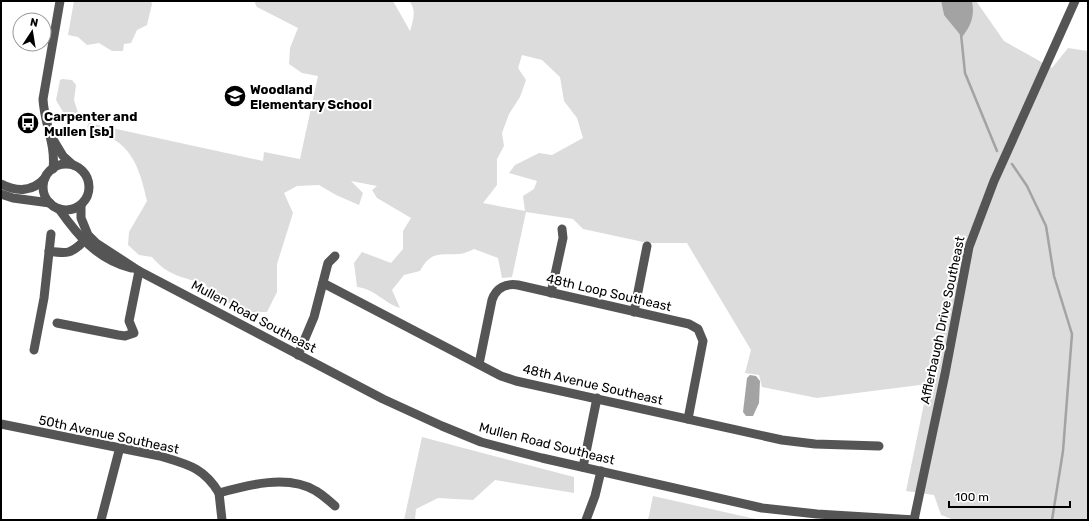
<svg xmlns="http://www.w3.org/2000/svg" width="1089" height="521" viewBox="0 0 1089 521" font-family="Rubik,sans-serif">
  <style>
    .green { fill: #dcdcdc; fill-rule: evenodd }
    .water { fill: #a3a3a3 }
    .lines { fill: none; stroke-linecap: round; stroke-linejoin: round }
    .stream { stroke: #a3a3a3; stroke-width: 2.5 }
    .minor { stroke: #555; stroke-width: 9 }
    .labels { text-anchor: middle; stroke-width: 4; stroke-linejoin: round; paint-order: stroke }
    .poi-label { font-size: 13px; font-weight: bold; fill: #000; stroke: #fff; text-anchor: start }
    .street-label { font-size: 13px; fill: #000; stroke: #fff }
  </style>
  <rect width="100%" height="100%" fill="#fff"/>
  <!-- green -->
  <g class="green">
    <path d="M74,1H151L152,4L147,25L137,30L131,43L124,44L123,51H112L99,43L87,45L78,37L68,35Z"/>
    <path d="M254,1H393L410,31C413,21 417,9 409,1H941L944,15L973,9L972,1H976L1004,41L1052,68L1068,48L1088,51V520H954L941,515L934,495L906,491L928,384L817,398L762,387L759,375L745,373L751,350L687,243H648L583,229L573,219L526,212L512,277L502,278L498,258L474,249C469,251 464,254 459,254C439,255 431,251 420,271L404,275L392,290L400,308C384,303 375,289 357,287L354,263L362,252L391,263L403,249V231L411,218L377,198L372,190L377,186L351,181L363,193L359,205L336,195L319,185L297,186L284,193L293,213L277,264V292L267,312H251L212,296L205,283C185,279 165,274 152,257L139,255L128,245L129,232L147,201C142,180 137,157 119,143C110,136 97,132 87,127L89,123L263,161L264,152L300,159L318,76L302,73L289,64L290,48L298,28L257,7ZM522,55L542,60L560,77L564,101L577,118L583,138L552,155L539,153L515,165L509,173L537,181L534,189L523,196L525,211L483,203L497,185V159L504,146L502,133L509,114L520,97L526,80L518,68Z"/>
    <path d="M62,79L72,80L76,85L74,100L81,122L67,119L56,100L60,80Z"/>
    <path d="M422,437L574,477V493L495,480L473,500L438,498L416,509L415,520H404Z"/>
    <path d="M653,496L760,520H648Z"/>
  </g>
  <!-- water -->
  <g class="water">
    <path d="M941,1H972C975,15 971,26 962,37L944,15Z"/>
    <path d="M750,375L756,376L760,381L759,403L753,416H746L743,412L747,378Z"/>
  </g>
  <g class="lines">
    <!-- stream -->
    <g class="stream">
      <path d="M961,34L965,73L997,151"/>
      <path d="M1012,164L1027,186L1046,226L1054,276L1072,334L1063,451L1052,520"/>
    </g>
    <!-- minor -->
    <g class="minor">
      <path d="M54,141L63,156L73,165"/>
      <circle cx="66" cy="187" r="23"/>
      <path d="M53,169C56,144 44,123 43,99L60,1"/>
      <path d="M1,184C17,192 33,192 45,178"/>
      <path d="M1,194L13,198L50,203"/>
      <path d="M81,205V218L88,235L96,243L139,271L383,399L442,426L481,442L542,458L762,508L817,514L915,520"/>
      <path d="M59,209C78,236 97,259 131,268"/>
      <path d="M49,251C67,254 71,254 84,241"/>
      <path d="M323,283L501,376L516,381L782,440L815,444L879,446"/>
      <path d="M551,293L563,238L562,229"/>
      <path d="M634,312L647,246"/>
      <path d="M57,323L118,335L125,336L134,333L129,321L139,271"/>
      <path d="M34,350L44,298L51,234"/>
      <path d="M298,355L314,317L328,263L335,256"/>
      <path d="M479,364L492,300C496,288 506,283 518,285L689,324L698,329L703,341L688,419"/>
      <path d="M1,424L160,456C186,464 204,467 219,493C248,485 288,474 316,491C323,495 329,501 335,506"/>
      <path d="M583,467L597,398"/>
      <path d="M219,493L222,520"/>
      <path d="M101,520L120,447"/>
      <path d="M586,520L595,496L601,471"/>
      <path d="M914,520L945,374L969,247L994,181L1075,1"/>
    </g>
  </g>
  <!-- icons -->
  <defs>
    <g id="school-disc" transform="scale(1.15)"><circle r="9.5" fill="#000" stroke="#fff"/><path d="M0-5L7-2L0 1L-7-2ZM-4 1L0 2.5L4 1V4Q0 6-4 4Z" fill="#fff"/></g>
    <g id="bus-disc" transform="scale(1.15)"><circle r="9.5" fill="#000" stroke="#fff"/><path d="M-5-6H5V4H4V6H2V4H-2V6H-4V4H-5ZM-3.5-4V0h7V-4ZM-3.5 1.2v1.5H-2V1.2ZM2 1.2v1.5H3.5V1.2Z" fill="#fff"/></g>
  </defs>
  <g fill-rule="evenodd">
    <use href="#school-disc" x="235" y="96"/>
    <use href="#bus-disc" x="28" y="123"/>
  </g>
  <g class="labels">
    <!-- poi labels -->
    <g class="poi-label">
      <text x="250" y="94">Woodland<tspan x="250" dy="15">Elementary School</tspan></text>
      <text x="44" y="121">Carpenter and<tspan x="44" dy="15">Mullen [sb]</tspan></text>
    </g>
    <!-- street labels -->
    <g class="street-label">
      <text transform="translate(609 292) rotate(13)" y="5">48th Loop Southeast</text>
      <text transform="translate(254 316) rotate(28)" y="5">Mullen Road Southeast</text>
      <text transform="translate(942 320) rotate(-78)" y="5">Afflerbaugh Drive Southeast</text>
      <text transform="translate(593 384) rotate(13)" y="5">48th Avenue Southeast</text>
      <text transform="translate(109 434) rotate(12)" y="5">50th Avenue Southeast</text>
      <text transform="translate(547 443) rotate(14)" y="5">Mullen Road Southeast</text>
    </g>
  </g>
  <!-- border -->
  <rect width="1089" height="521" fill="none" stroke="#000000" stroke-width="4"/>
  <!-- north arrow -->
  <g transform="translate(32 32) rotate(12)"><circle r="19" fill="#ffffff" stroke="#999999"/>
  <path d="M0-3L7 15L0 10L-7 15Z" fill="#000000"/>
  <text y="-6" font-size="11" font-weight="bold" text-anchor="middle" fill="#000000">N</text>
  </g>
  <!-- scale -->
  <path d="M949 501v6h121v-6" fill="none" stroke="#000000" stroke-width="2"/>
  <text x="955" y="501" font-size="12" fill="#000000" stroke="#ffffff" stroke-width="3" paint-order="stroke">100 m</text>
</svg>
